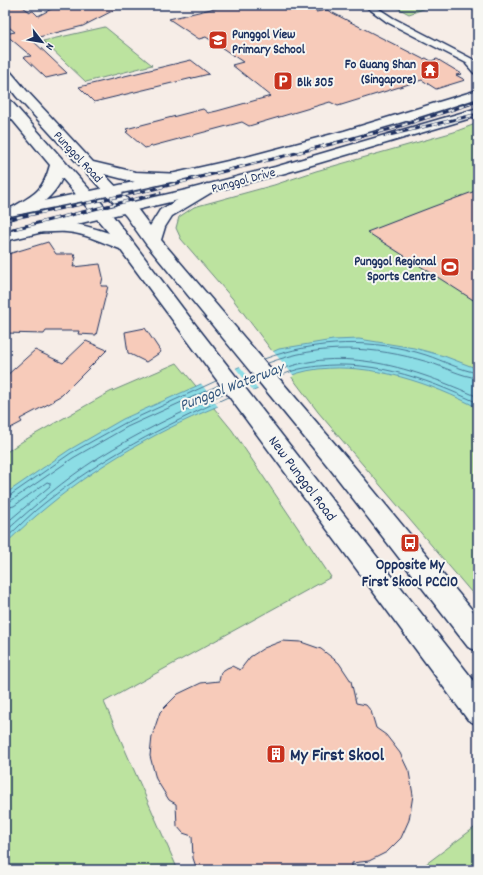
<svg xmlns="http://www.w3.org/2000/svg" width="483" height="875" viewBox="0 0 483 875" font-family="Dekko,sans-serif">
  <style>
    .green { fill: #bce39f; stroke: #6c897e }
    .water { fill: #8cdde5; stroke: #5f97af }
    .pier { fill: #f6ede7 }
    .lines { fill: none; stroke-linecap: round; stroke-linejoin: round }
    .shore { stroke: #487594; stroke-width: 1 }
    .building { fill: #f7cbba; stroke: #1b2f5e }
    .minor-casing { stroke: #1b2f5e; stroke-width: 3 }
    .tertiary-casing { stroke: #1b2f5e; stroke-width: 3 }
    .secondary-casing { stroke: #1b2f5e; stroke-width: 3 }
    .minor { fill: #f6f6f2; fill-rule: evenodd }
    .tertiary { fill: #f6f6f2; fill-rule: evenodd }
    .secondary { fill: #f6f6f2; fill-rule: evenodd }
    .rail-far1-casing { stroke: #1b2f5e; stroke-width: 2.5 }
    .rail-casing { stroke: #1b2f5e; stroke-width: 3 }
    .rail-far1 { stroke: #f6f6f2; stroke-width: 1.5; stroke-dasharray: 5; stroke-linecap: butt }
    .rail { stroke: #f6f6f2; stroke-width: 2; stroke-dasharray: 6; stroke-linecap: butt }
    .labels { text-anchor: middle; stroke-width: 4; stroke-linejoin: round; paint-order: stroke }
    .far-poi-label { font-size: 13px; font-weight: bold; fill: #1b2f5e; stroke: #f6f6f2; text-anchor: start }
    .far-street-label { font-size: 13px; fill: #1b2f5e; stroke: #f6f6f2 }
    .street-label { font-size: 15px; fill: #1b2f5e; stroke: #f6f6f2 }
    .poi-label { font-size: 15px; font-weight: bold; fill: #1b2f5e; stroke: #f6f6f2 }
    .water-label { font-size: 16px; font-style: italic; fill: #375a80; stroke: #f6f6f2 }
    .near-poi-label { font-size: 18px; font-weight: bold; fill: #1b2f5e; stroke: #f6f6f2; text-anchor: start }
  </style>
  <rect width="100%" height="100%" fill="#f6ede7"/>
  <filter id="ink" filterUnits="userSpaceOnUse"><feTurbulence type="fractalNoise" baseFrequency=".025" numOctaves="2"/><feDisplacementMap in="SourceGraphic" scale="8" xChannelSelector="R" yChannelSelector="G"/><feConvolveMatrix kernelMatrix="1 2 1 2 8 2 1 2 1" color-interpolation-filters="sRGB"/></filter>
  <g filter="url(#ink)">
    <!-- green -->
    <g class="green">
      <path d="M392,5H435L409,14Z"/>
      <path d="M105,27L152,65L86,82L43,41Z"/>
      <path d="M478,123V600L318,412L232,298L181,239L176,228L179,217L194,207L274,185L316,171L454,132Z"/>
      <path d="M177,363L232,430L331,577L104,702L178,870H5V453L23,441L110,392Z"/>
      <path d="M478,825V870H418Z"/>
    </g>
    <!-- water -->
    <path class="water" d="M359,339L414,348L444,356L478,369V408C431,383 372,363 318,369C291,372 266,386 242,396C208,410 175,424 143,442C110,460 77,482 48,506C33,518 19,531 5,544V494L69,450L123,419L279,349L333,340Z"/>
    <!-- pier -->
    <g class="pier">
      <path d="M272,350L294,376L259,391L238,364Z"/>
      <path d="M234,366L255,393L219,408L200,382Z"/>
    </g>
    <g class="lines">
      <!-- shore -->
      <g class="shore">
        <path d="M264,359C316,340 373,338 426,355C444,361 460,370 478,373"/>
        <path d="M268,363C322,343 373,346 428,362C445,367 460,376 478,378"/>
        <path d="M275,372C342,343 415,369 478,397"/>
        <path d="M279,376C288,373 296,369 305,368C366,357 423,377 478,403"/>
        <path d="M5,497L9,496L71,453L125,423L216,381"/>
        <path d="M5,502L12,500L73,458L127,427L219,385"/>
        <path d="M5,508L14,506L47,482L50,483V486L5,524"/>
        <path d="M5,532C34,506 64,480 98,458C138,433 181,412 225,393"/>
        <path d="M5,539C19,527 31,513 46,502C101,458 164,426 228,397"/>
      </g>
    </g>
    <!-- building -->
    <g class="building">
      <path d="M5,5H20L30,12L33,11L38,16L59,5H124L83,26L31,39L67,73L46,78L24,57L31,56L5,34L15,32L5,24Z"/>
      <path d="M228,5H315L316,12L327,10L423,59L426,58L431,61L437,59L462,74L456,75L465,80L436,89L422,80L338,106L330,102L249,126L242,122L145,148L126,132L128,131L126,129L203,109L208,113L217,111L271,96L232,65L243,62L206,37L199,39L169,19Z"/>
      <path d="M191,60L209,74L94,102L79,87Z"/>
      <path d="M478,190V303L367,232L432,207Z"/>
      <path d="M48,242L56,254H75L74,257H76L73,267L100,264L103,277L101,286H108L96,335L78,334L79,331H46L44,334L5,333V255Z"/>
      <path d="M145,328L161,352L146,362L128,353L125,332Z"/>
      <path d="M86,341L107,350L62,395L53,400L54,401L20,419L22,422L5,431V377L35,350L63,363Z"/>
      <path d="M282,641L301,642L321,649L339,663L351,681L356,703L366,705L371,711L376,728L386,735L400,753L409,772L413,795L409,820L401,838L387,852L369,861L352,863V870H197L193,858L192,836L183,833L177,826L176,804L169,800L156,779L150,756L152,736L160,712L178,694L201,683L219,681L221,672L227,668L232,666L240,670L250,657L264,648Z"/>
    </g>
    <g class="lines">
      <!-- minor casing -->
      <g class="minor-casing">
        <path id="minor" d="M364,5H373L393,18L478,62V69L387,22Z"/>
      </g>
      <!-- tertiary casing -->
      <g class="tertiary-casing">
        <g id="tertiary">
          <path d="M472,61L478,64V74L474,73L466,64Z"/>
          <path d="M478,90V98C323,150 165,185 5,217V209L153,178L250,156L344,131Z"/>
          <path d="M478,108V116L285,173L187,198L5,241V231L186,190L275,167Z"/>
        </g>
      </g>
      <!-- secondary casing -->
      <g class="secondary-casing">
        <g id="secondary">
          <path d="M5,69L9,70L26,90L93,162L135,172L182,174L185,177L182,180L177,182H135L104,174L138,210L150,226L160,210L202,186L207,184L212,186L215,189L212,192L172,216L165,227L161,240L347,458L478,617V651L468,647L331,470L146,244L126,216L16,96L5,81Z"/>
          <path d="M5,99L10,100L113,216L184,310L478,686V725L468,720L120,249C103,243 85,233 66,232C56,231 46,234 35,231L33,228L35,225C61,218 85,225 109,233L62,178C56,194 31,218 13,213L11,210L13,207C35,194 43,191 50,165L5,111Z"/>
        </g>
      </g>
      <!-- minor -->
      <use href="#minor" class="minor"/>
      <!-- tertiary -->
      <use href="#tertiary" class="tertiary"/>
      <!-- secondary -->
      <use href="#secondary" class="secondary"/>
      <!-- rail-far1 casing -->
      <g class="rail-far1-casing">
        <path id="rail-far1" d="M466,105L478,101"/>
      </g>
      <!-- rail casing -->
      <g class="rail-casing">
        <g id="rail">
          <path d="M385,136L478,114"/>
          <path d="M5,220L154,189L391,129L470,104"/>
          <path d="M5,231L160,193"/>
        </g>
      </g>
      <!-- rail-far1 -->
      <use href="#rail-far1" class="rail-far1"/>
      <!-- rail -->
      <use href="#rail" class="rail"/>
    </g>
  </g>
  <!-- icons -->
  <defs>
    <g id="school-square" transform="scale(1)"><rect x="-9" y="-9" width="18" height="18" rx="4" fill="#c8321e" stroke="#f6f6f2"/><path d="M0-5L7-2L0 1L-7-2ZM-4 1L0 2.5L4 1V4Q0 6-4 4Z" fill="#fff"/></g>
    <g id="temple-square" transform="scale(1)"><rect x="-9" y="-9" width="18" height="18" rx="4" fill="#c8321e" stroke="#f6f6f2"/><path d="M0-6L5-2H3V0L6.5 2.5H4V6H1.5V3h-3V6H-4V2.5H-6.5L-3 0V-2H-5Z" fill="#fff"/></g>
    <g id="parking-square" transform="scale(1)"><rect x="-9" y="-9" width="18" height="18" rx="4" fill="#c8321e" stroke="#f6f6f2"/><path d="M-3.5-5.5H1a3.5 3.5 0 0 1 0 7H-1V5.5H-3.5ZM-1-3.4V-.6H.8a1.4 1.4 0 0 0 0-2.8Z" fill="#fff"/></g>
    <g id="stadium-square" transform="scale(1)"><rect x="-9" y="-9" width="18" height="18" rx="4" fill="#c8321e" stroke="#f6f6f2"/><path d="M0-5a6.5 5 0 1 0 0 10a6.5 5 0 1 0 0-10ZM-3.5-1.8h7v3.6h-7Z" fill="#fff"/></g>
    <g id="bus-square" transform="scale(1)"><rect x="-9" y="-9" width="18" height="18" rx="4" fill="#c8321e" stroke="#f6f6f2"/><path d="M-5-6H5V4H4V6H2V4H-2V6H-4V4H-5ZM-3.5-4V0h7V-4ZM-3.5 1.2v1.5H-2V1.2ZM2 1.2v1.5H3.5V1.2Z" fill="#fff"/></g>
    <g id="building-square" transform="scale(1)"><rect x="-9" y="-9" width="18" height="18" rx="4" fill="#c8321e" stroke="#f6f6f2"/><path d="M-4-6H4V6H1V3H-1V6H-4ZM-2.5-4.3h1.7v1.8h-1.7ZM.8-4.3h1.7v1.8H.8ZM-2.5-1h1.7V.8h-1.7ZM.8-1h1.7V.8H.8Z" fill="#fff"/></g>
  </defs>
  <g fill-rule="evenodd">
    <use href="#school-square" x="218" y="40"/>
    <use href="#temple-square" x="430" y="70"/>
    <use href="#parking-square" x="283" y="81"/>
    <use href="#stadium-square" x="450" y="267"/>
    <use href="#bus-square" x="410" y="543"/>
    <use href="#building-square" x="276" y="754"/>
  </g>
  <g class="labels">
    <!-- far-poi labels -->
    <g class="far-poi-label">
      <text x="232" y="38">Punggol View<tspan x="232" dy="15">Primary School</tspan></text>
      <text x="416" y="68" text-anchor="end">Fo Guang Shan<tspan x="416" dy="15">(Singapore)</tspan></text>
      <text x="297" y="86">Blk 305</text>
      <text x="436" y="265" text-anchor="end">Punggol Regional<tspan x="436" dy="15">Sports Centre</tspan></text>
    </g>
    <!-- far-street labels -->
    <g class="far-street-label">
      <text transform="translate(79 156) rotate(47)" y="5">Punggol Road</text>
      <text transform="translate(243 179) rotate(-15)" y="5">Punggol Drive</text>
    </g>
    <!-- street labels -->
    <g class="street-label">
      <text transform="translate(303 478) rotate(53)" y="5">New Punggol Road</text>
    </g>
    <!-- poi labels -->
    <g class="poi-label">
      <text x="410" y="569">Opposite My<tspan x="410" dy="17">First Skool PCC10</tspan></text>
    </g>
    <!-- water labels -->
    <g class="water-label">
      <text transform="translate(231 385) rotate(-21)" y="6">Punggol Waterway</text>
    </g>
    <!-- near-poi labels -->
    <g class="near-poi-label">
      <text x="290" y="760">My First Skool</text>
    </g>
  </g>
  <!-- margin -->
  <rect width="483" height="875" fill="none" stroke="#f6f6f2" stroke-width="20"/>
  <rect x="10" y="10" width="463" height="855" fill="none" stroke="#1b2f5e" stroke-width="1.5" filter="url(#ink)"/>
  <!-- north arrow -->
  <g transform="translate(42 42) rotate(121)" stroke="#f6f6f2" stroke-width="3" paint-order="stroke">
  <path d="M0-3L7 15L0 10L-7 15Z" fill="#1b2f5e"/>
  <text y="-6" font-size="11" font-weight="bold" text-anchor="middle" fill="#1b2f5e">N</text>
  </g>
</svg>
